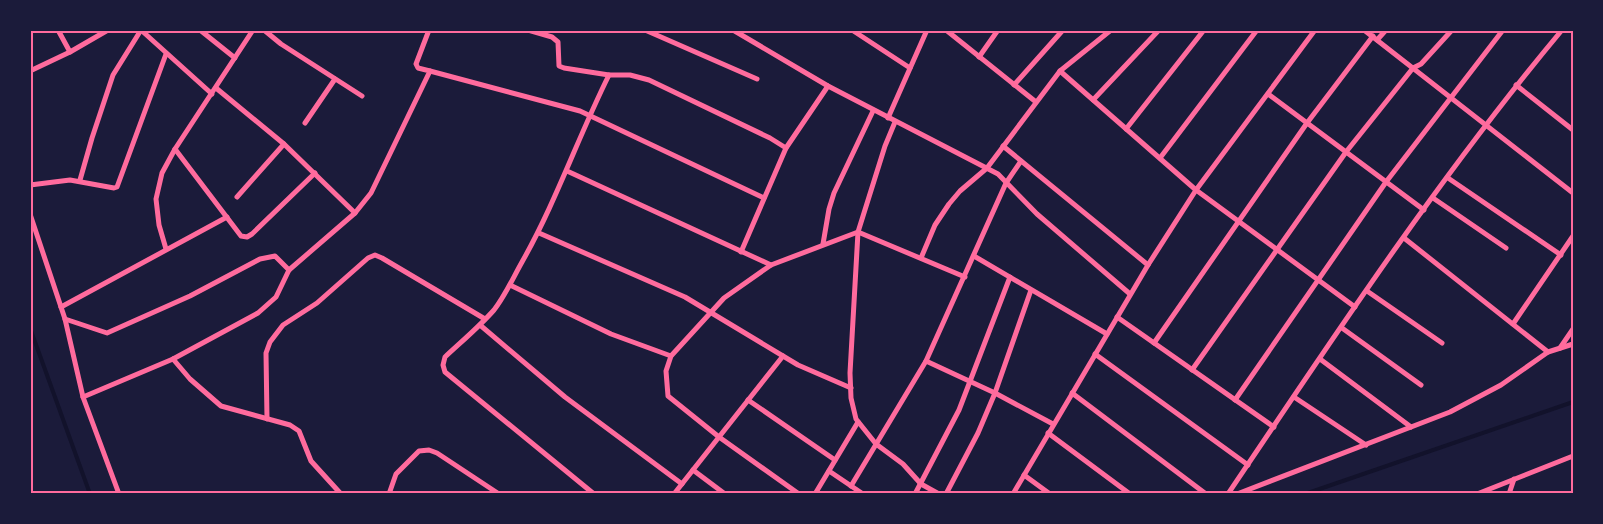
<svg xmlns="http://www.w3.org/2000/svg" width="1603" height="524" viewBox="0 0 1603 524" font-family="Montserrat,sans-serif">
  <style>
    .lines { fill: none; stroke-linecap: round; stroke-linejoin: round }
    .stream { stroke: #12122b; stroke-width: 4 }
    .minor { stroke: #ff6b9d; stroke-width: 5 }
    .neatline { fill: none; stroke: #ff6b9d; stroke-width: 2 }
  </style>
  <rect width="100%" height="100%" fill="#1b1b3a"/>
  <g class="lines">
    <!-- stream -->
    <g class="stream">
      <path d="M30,328L90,494"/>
      <path d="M1305,494L1573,402"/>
    </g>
    <!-- minor -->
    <g class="minor">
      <path d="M58,30L70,52"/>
      <path d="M141,30L212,94"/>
      <path d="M200,30L235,58"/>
      <path d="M264,30L281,44L362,96"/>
      <path d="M528,30L552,37L558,42L559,66L564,68L609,75H630L649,80L770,138L786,148L741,252"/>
      <path d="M645,30L757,79"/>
      <path d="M733,30L828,86L998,174L1037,214L1130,294"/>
      <path d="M852,30L910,68"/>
      <path d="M946,30L1036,102"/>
      <path d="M1364,30L1573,193"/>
      <path d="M1377,40L1386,30"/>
      <path d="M979,57L998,30"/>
      <path d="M30,71L70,52L108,30"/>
      <path d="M430,71L580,111L764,198"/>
      <path d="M1060,71L1196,190L1355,307"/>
      <path d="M1014,85L1063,30"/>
      <path d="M1516,85L1573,130"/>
      <path d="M216,88L284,144L355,213"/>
      <path d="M1268,94L1424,210"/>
      <path d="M1093,100L1159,30"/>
      <path d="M888,118L927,30"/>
      <path d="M895,122L885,146L858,232L850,373L851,398L856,419L876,444L903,464L921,484L939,494"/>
      <path d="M305,123L335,79"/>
      <path d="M1126,129L1204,30"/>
      <path d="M1003,146L1148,265"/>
      <path d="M786,148L828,86"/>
      <path d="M175,149L241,236L247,237L252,234L315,173"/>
      <path d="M1160,158L1257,30"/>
      <path d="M567,171L771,265"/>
      <path d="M1448,178L1561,255"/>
      <path d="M80,180L92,138L113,75L141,30"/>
      <path d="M30,185L70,180L114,188L117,187L166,54"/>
      <path d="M237,197L284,144"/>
      <path d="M1433,198L1506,248"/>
      <path d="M30,214L65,319L83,397L119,494"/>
      <path d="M539,233L685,297L798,365L851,388"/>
      <path d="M1404,238L1548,352"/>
      <path d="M823,244L829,209L834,193L873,111"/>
      <path d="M166,249L159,225L156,199L162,173L175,149L253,30"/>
      <path d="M974,256L1107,334"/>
      <path d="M921,258L935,225L949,204L960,191L987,168L1060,71L1111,30"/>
      <path d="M510,285L611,334L671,356"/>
      <path d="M1367,291L1442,343"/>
      <path d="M61,307L227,217"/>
      <path d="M1117,317L1274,427"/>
      <path d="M65,319L107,333L190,296L260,259L275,256L289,270"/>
      <path d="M1513,324L1573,236"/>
      <path d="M480,325L565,397L682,484"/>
      <path d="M1342,328L1421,385"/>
      <path d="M1154,343L1307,123L1373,36"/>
      <path d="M1560,348L1573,329"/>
      <path d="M1095,354L1248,465"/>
      <path d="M173,359L190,379L221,406L290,425L299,431L311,461L341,494"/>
      <path d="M1320,359L1411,427"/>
      <path d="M926,361L995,393L1053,424"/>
      <path d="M1192,370L1346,152L1413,68L1421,64L1452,30"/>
      <path d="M1072,393L1206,494"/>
      <path d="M83,397L173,359L258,313L276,297L289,270L355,213L371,193L430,71L418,68L416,64L429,30"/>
      <path d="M1294,397L1366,445"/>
      <path d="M748,400L835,460"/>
      <path d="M1235,400L1386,182L1503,30"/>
      <path d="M267,419L266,353L270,342L283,325L317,303L368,258L375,255L382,258L485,319"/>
      <path d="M1048,433L1130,494"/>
      <path d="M693,470L725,494"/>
      <path d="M829,471L863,494"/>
      <path d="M1024,475L1050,494"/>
      <path d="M851,486L926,361L1006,183L1021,161"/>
      <path d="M389,494L396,474L419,451L429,450L437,453L499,494"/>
      <path d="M594,494L445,372L443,365L445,357C461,342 479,327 494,310C505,296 513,278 522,262C556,202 578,137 609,75"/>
      <path d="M674,494L783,356"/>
      <path d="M799,494L719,437L668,396L666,371L671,356L724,298L771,265L858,232L965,277"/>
      <path d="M815,494L858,422"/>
      <path d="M915,494L959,410L1010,277"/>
      <path d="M946,494L978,433L995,393L1031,290"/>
      <path d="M1013,494L1148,265L1196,190L1315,30"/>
      <path d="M1228,494C1334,336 1440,176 1562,30"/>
      <path d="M1237,494L1450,412L1501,385L1548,352L1573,344"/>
      <path d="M1477,494L1573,456"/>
      <path d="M1509,494L1514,479"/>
    </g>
  </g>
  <!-- border -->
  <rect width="1603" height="524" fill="none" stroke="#1b1b3a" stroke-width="63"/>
  <rect x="32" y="32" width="1540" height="460" class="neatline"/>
</svg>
